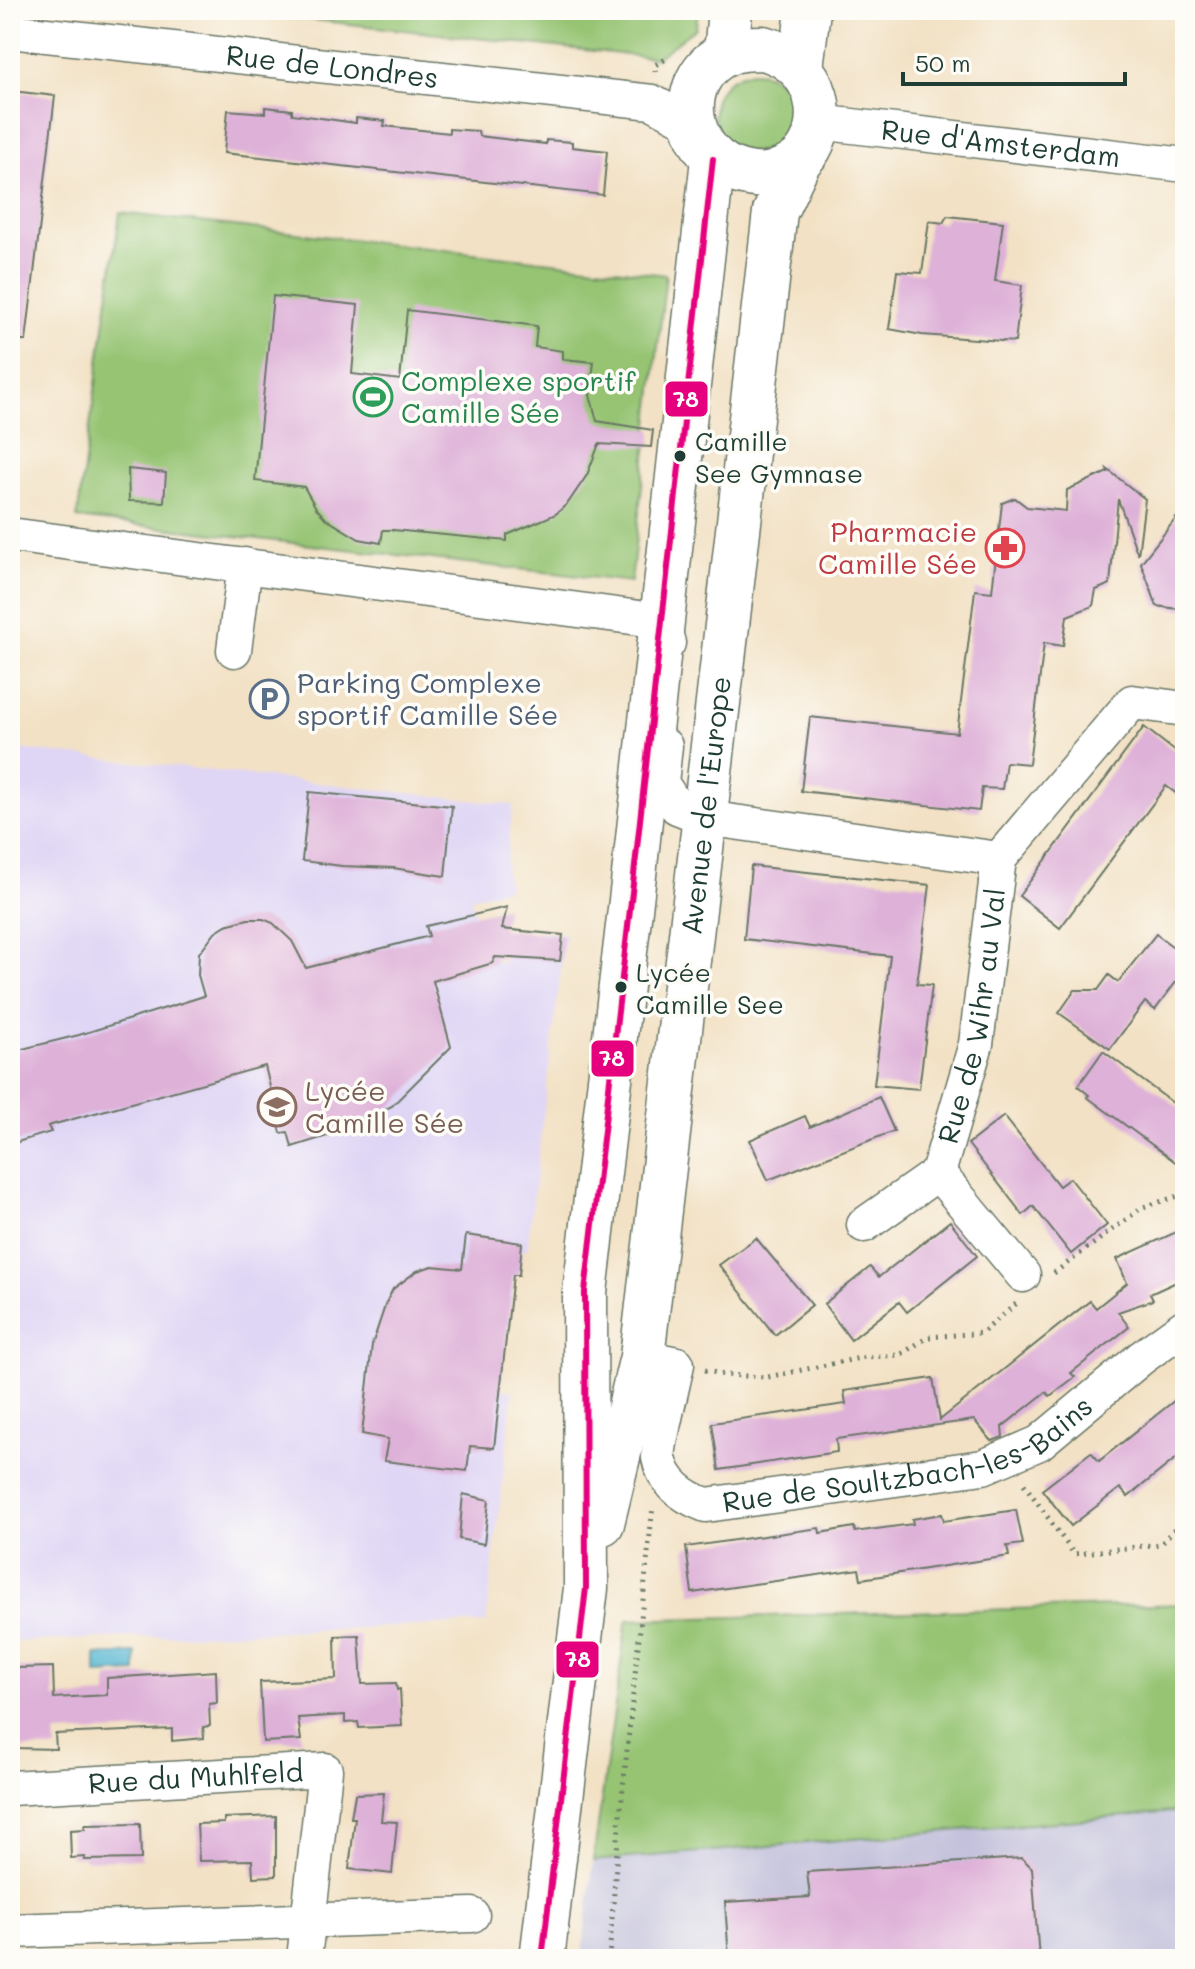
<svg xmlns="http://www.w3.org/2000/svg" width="1195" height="1969" viewBox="0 0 1195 1969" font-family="Mali,sans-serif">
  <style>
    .built { fill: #dfd5f5 }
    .industrial { fill: #c3c1db }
    .green { fill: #96c473; stroke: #5a8054; stroke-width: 2 }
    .water { fill: #53b5d1; stroke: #397982; stroke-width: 2 }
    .building { fill: #deb1d8 }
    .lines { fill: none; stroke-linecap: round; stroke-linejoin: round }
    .minor-casing { stroke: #697666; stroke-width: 37 }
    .major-casing { stroke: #697666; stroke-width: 47 }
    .path { stroke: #697666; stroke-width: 5; stroke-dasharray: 2 6; stroke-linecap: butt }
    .minor { stroke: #fff; stroke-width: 34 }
    .major { stroke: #fff; stroke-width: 44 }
    .bus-1-casing { stroke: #fdfcf7; stroke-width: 12 }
    .bus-1 { stroke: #e5007d; stroke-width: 6 }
    .bus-dot { fill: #1f3d34; stroke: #fdfcf7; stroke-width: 3 }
    .labels { text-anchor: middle; stroke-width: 7; stroke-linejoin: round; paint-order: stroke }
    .bus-label { font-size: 26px; fill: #1f3d34; stroke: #fdfcf7; text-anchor: start }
    .street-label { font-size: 28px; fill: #1f3d34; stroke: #fdfcf7 }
    .leisure-label { font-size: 28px; fill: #27864d; stroke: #fdfcf7; text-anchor: start }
    .health-label { font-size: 28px; fill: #be3a42; stroke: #fdfcf7; text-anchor: end }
    .service-label { font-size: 28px; fill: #4e5e75; stroke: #fdfcf7; text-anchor: start }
    .education-label { font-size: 28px; fill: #785e54; stroke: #fdfcf7; text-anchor: start }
    .line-badge { stroke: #fdfcf7; stroke-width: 3 }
    .badge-label { font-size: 22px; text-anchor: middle; font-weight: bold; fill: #fff }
  </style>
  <rect width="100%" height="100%" fill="#fdfcf7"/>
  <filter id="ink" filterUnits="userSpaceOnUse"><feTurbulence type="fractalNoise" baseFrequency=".0125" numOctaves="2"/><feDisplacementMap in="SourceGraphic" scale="16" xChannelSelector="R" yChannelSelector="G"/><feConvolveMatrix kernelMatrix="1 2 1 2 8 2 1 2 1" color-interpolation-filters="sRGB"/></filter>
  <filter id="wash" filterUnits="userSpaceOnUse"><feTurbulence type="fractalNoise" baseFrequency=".006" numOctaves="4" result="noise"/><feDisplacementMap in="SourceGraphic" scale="32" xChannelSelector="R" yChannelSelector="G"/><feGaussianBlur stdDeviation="1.8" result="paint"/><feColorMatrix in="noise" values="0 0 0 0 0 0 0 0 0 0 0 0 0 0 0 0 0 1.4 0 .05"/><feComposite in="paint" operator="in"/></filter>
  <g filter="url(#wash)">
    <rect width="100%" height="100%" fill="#f2e1c4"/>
    <!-- built -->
    <path class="built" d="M10,748L513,805L505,872L509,887L471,898L477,923L486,935L503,928L496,963L504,961L506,955L534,958L538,931L565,934L527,1250H522L519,1276H514L501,1390L513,1391L486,1623L10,1642Z"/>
    <!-- industrial -->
    <path class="industrial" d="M1185,1811V1959H582L593,1861Z"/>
    <!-- green -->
    <g class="green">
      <path d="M222,10H698L696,28L656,58Z"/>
      <circle cx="754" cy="112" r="40"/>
      <path d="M120,213L666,275L631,582L77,518Z"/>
      <path d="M1185,1604V1811L593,1861L627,1620Z"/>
    </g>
    <!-- water -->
    <path class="water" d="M136,1653V1672L96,1674V1655Z"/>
    <g id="blocks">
      <!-- building -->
      <g class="building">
        <path d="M12,91L55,96L26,341H10Z"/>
        <path d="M265,107L292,110V114L356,123V118L385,121L384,126L449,133V129L478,131L479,136L546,144V140L572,142V147L607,151L603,195L224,153L228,110L265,113Z"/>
        <path d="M947,216L1003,222L995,281L1022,285L1015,342L922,335L889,329L897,271L922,273L929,221L943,223Z"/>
        <path d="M273,296L358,305L352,374L400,380L407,310L537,326L535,347L563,351V359L594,362L590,395L597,421L653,430L651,447L599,444L587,475L568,503L556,514L507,535V541L393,530H383L381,543L359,539L326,519L316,508L304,487L255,481Z"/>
        <path d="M128,469L166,473L164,502L129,501Z"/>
        <path d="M1107,469L1145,499L1138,555L1118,499L1110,584L1096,590L1093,606L1067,616L1063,646L1044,643L1029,764L1006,762L1002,789L982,788L979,811L801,791L810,717L957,733L975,590L992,592L1002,503L1015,498L1027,507L1066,511L1067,490L1108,472Z"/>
        <path d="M1185,507V610L1157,606L1141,563Z"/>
        <path d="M1144,727L1185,759V800L1166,786L1060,928L1019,896Z"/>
        <path d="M309,792L452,806L445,876L393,868L342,866L302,861Z"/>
        <path d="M751,866L930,885L917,984L932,985L919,1089L874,1085L890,956L744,939Z"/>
        <path d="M507,907L502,929L563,935L560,961L495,957L493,963L433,981L451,1047L392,1106L340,1132L292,1147L288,1132L281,1133L265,1066L48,1126L51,1132L14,1143L10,1128V1052L79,1035L204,996L198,975L199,953L215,932L226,925L248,919H263L273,923L292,941L306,968L429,936L426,926Z"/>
        <path d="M1156,934L1185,956V970L1155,1010L1145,1002L1110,1049L1059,1013L1075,990H1098L1109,975L1118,982Z"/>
        <path d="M1103,1051L1185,1112V1169L1087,1097L1089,1095L1078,1086Z"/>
        <path d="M879,1097L894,1131L768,1180L750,1140L805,1116L810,1127Z"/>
        <path d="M1004,1116L1059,1186L1070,1178L1107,1225L1071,1254L1033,1206L1023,1215L968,1144Z"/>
        <path d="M950,1221L977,1256L907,1312L899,1302L851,1340L824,1304L870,1267L879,1277Z"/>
        <path d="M1185,1228V1278L1150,1294L1153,1300L1118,1312L1129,1327L1071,1373L1075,1377L1050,1396L1046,1392L1002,1427L1003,1437L992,1441L974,1420L836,1439L837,1452L719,1470L712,1423L846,1404L844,1391L933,1378L940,1420L1090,1301L1096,1308L1127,1283L1117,1259Z"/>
        <path d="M466,1235L522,1243L519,1275H513L494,1448L470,1446L467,1471L384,1461L388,1439L362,1434L372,1345L386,1303L393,1289L417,1271L432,1266L462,1269Z"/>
        <path d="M756,1238L812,1305L775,1335L719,1265Z"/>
        <path d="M1185,1392V1451L1128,1497L1120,1488L1071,1526L1042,1490L1091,1452L1099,1461Z"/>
        <path d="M463,1494L489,1500L484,1544L459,1539Z"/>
        <path d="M1016,1510L1023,1544L1007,1546L1009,1556L861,1579L859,1569L692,1593L686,1547L819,1528L820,1533L854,1527L855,1532L913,1524L912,1519L942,1514L944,1521Z"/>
        <path d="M359,1635L362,1684L396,1683L397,1690L400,1689L402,1726L359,1728L358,1722L345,1723V1715L298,1718L301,1740L263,1742L260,1682L336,1679L335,1636Z"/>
        <path d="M53,1667L54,1698L107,1695V1678L216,1671L217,1703L209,1704L210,1726L203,1727L204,1738L172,1741V1729L55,1734L56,1749L14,1748L10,1688L17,1687L16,1668Z"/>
        <path d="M384,1793L381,1821L397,1822L392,1874L349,1869L355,1818H351L355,1794Z"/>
        <path d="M276,1816V1876L253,1877L252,1860L199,1861L197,1824L224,1823V1818Z"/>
        <path d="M140,1824L141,1859L84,1860L85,1857L71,1858L70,1830L85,1829L84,1825Z"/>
        <path d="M1022,1858L1032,1868L1039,1959H729L725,1902L810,1897L807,1872Z"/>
      </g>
    </g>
  </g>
  <g filter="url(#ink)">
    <use href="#blocks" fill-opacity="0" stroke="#697666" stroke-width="2"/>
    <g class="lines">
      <!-- minor casing -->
      <g class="minor-casing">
        <g id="minor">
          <path id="s1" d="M10,31L652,102L693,124"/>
          <path id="s2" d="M818,122L1185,165"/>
          <path d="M10,535L662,621L668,643"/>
          <path d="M234,650L245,565"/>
          <path d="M665,746L661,783L677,807L705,818L999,859L1132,702L1185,709"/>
          <path d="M938,1173L1023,1275"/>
          <path id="s3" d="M864,1225L938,1173L976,1044L999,859"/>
          <path id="s4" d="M642,1357L677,1364C674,1380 657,1447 659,1458C664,1483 684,1497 706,1505L983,1467L1039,1443L1141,1358L1185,1326"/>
          <path id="s5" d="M10,1788L325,1770L304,1959"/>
          <path d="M10,1931L472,1915"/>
        </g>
      </g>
      <!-- major casing -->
      <g class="major-casing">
        <g id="major">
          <path d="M763,48C803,58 826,94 815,135C809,155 797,165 778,172C767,177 755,176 743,173C686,160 671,79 727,53C739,48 751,48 763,48Z"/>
          <path d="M726,54L730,10"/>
          <path d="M801,68L808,10"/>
          <path id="s6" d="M602,1523L642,1357L775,212L797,165"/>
          <path d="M542,1959L586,1588L585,1292L634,875L713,159"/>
        </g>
      </g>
      <!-- path -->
      <g class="path">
        <path d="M655,72V65L668,58"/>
        <path d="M1054,1273L1143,1207L1185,1194"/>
        <path d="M705,1370L724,1375L768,1377L865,1357L900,1355L928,1337L982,1333L1017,1303"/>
        <path d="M1024,1484L1074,1554L1161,1544L1185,1516"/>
        <path d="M609,1959L619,1825L653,1506"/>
      </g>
      <!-- minor -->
      <use href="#minor" class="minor"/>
      <!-- major -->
      <use href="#major" class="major"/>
      <!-- bus-1 casing -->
      <g class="bus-1-casing">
        <path id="bus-1" d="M542,1959L586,1588L585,1292L634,875L713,159"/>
      </g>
      <!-- bus-1 -->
      <use href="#bus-1" class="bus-1"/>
    </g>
  </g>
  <!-- icons -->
  <defs>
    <g id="stadium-ring" transform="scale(2)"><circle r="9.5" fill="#fdfcf7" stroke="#2e9e5b" stroke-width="1.5"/><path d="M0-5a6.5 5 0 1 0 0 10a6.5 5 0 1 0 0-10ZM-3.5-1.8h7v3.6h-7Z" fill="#2e9e5b"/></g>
    <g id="pharmacy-ring" transform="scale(2)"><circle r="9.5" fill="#fdfcf7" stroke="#e0444e" stroke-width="1.5"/><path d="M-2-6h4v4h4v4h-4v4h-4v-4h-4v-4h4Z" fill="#e0444e"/></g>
    <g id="parking-ring" transform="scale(2)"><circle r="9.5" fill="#fdfcf7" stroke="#5c6f8a" stroke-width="1.5"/><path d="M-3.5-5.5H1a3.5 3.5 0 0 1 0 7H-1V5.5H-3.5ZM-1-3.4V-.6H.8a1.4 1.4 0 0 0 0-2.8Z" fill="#5c6f8a"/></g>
    <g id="school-ring" transform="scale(2)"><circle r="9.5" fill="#fdfcf7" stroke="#8d6e63" stroke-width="1.5"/><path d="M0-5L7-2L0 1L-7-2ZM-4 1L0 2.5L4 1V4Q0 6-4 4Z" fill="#8d6e63"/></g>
  </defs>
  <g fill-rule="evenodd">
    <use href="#stadium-ring" x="373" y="397"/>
    <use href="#pharmacy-ring" x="1005" y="548"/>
    <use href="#parking-ring" x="269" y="699"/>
    <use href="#school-ring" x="277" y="1107"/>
  </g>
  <!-- markers -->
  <g class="bus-dot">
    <circle cx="680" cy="456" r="7"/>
    <circle cx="621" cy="987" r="7"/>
  </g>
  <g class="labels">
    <!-- bus labels -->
    <g class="bus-label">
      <text x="695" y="451">Camille<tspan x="695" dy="32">See Gymnase</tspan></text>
      <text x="636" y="982">Lycée<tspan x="636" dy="32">Camille See</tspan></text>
    </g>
    <!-- street labels -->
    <g class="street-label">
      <text dy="10" stroke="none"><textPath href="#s1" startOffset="324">Rue de Londres</textPath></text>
      <text dy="10" stroke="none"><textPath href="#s2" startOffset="184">Rue d'Amsterdam</textPath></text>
      <text dy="10" stroke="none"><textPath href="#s6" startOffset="726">Avenue de l'Europe</textPath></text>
      <text dy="10" stroke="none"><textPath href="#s3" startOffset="252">Rue de Wihr au Val</textPath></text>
      <text dy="10" stroke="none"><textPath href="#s4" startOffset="412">Rue de Soultzbach-les-Bains</textPath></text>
      <text dy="10" stroke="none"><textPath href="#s5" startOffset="186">Rue du Muhlfeld</textPath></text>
    </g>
    <!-- leisure labels -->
    <g class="leisure-label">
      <text x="401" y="391">Complexe sportif<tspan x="401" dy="32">Camille Sée</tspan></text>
    </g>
    <!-- health labels -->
    <g class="health-label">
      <text x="977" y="542">Pharmacie<tspan x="977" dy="32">Camille Sée</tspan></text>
    </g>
    <!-- service labels -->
    <g class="service-label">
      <text x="297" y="693">Parking Complexe<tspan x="297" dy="32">sportif Camille Sée</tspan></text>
    </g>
    <!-- education labels -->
    <g class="education-label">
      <text x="305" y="1101">Lycée<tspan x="305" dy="32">Camille Sée</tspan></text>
    </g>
  </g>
  <g class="line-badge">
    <rect x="664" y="380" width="45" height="38" rx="8" fill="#e5007d"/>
    <rect x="590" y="1039" width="45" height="39" rx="8" fill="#e5007d"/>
    <rect x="555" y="1640" width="45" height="39" rx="8" fill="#e5007d"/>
  </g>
  <g class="badge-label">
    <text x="686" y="407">78</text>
    <text x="612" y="1066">78</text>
    <text x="578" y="1667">78</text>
  </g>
  <!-- margin -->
  <rect width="1195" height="1969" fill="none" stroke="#fdfcf7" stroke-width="40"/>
  <!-- scale -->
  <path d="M903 72v12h222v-12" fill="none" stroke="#1f3d34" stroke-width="4"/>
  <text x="915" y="72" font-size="24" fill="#1f3d34" stroke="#fdfcf7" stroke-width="6" paint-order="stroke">50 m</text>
</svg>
